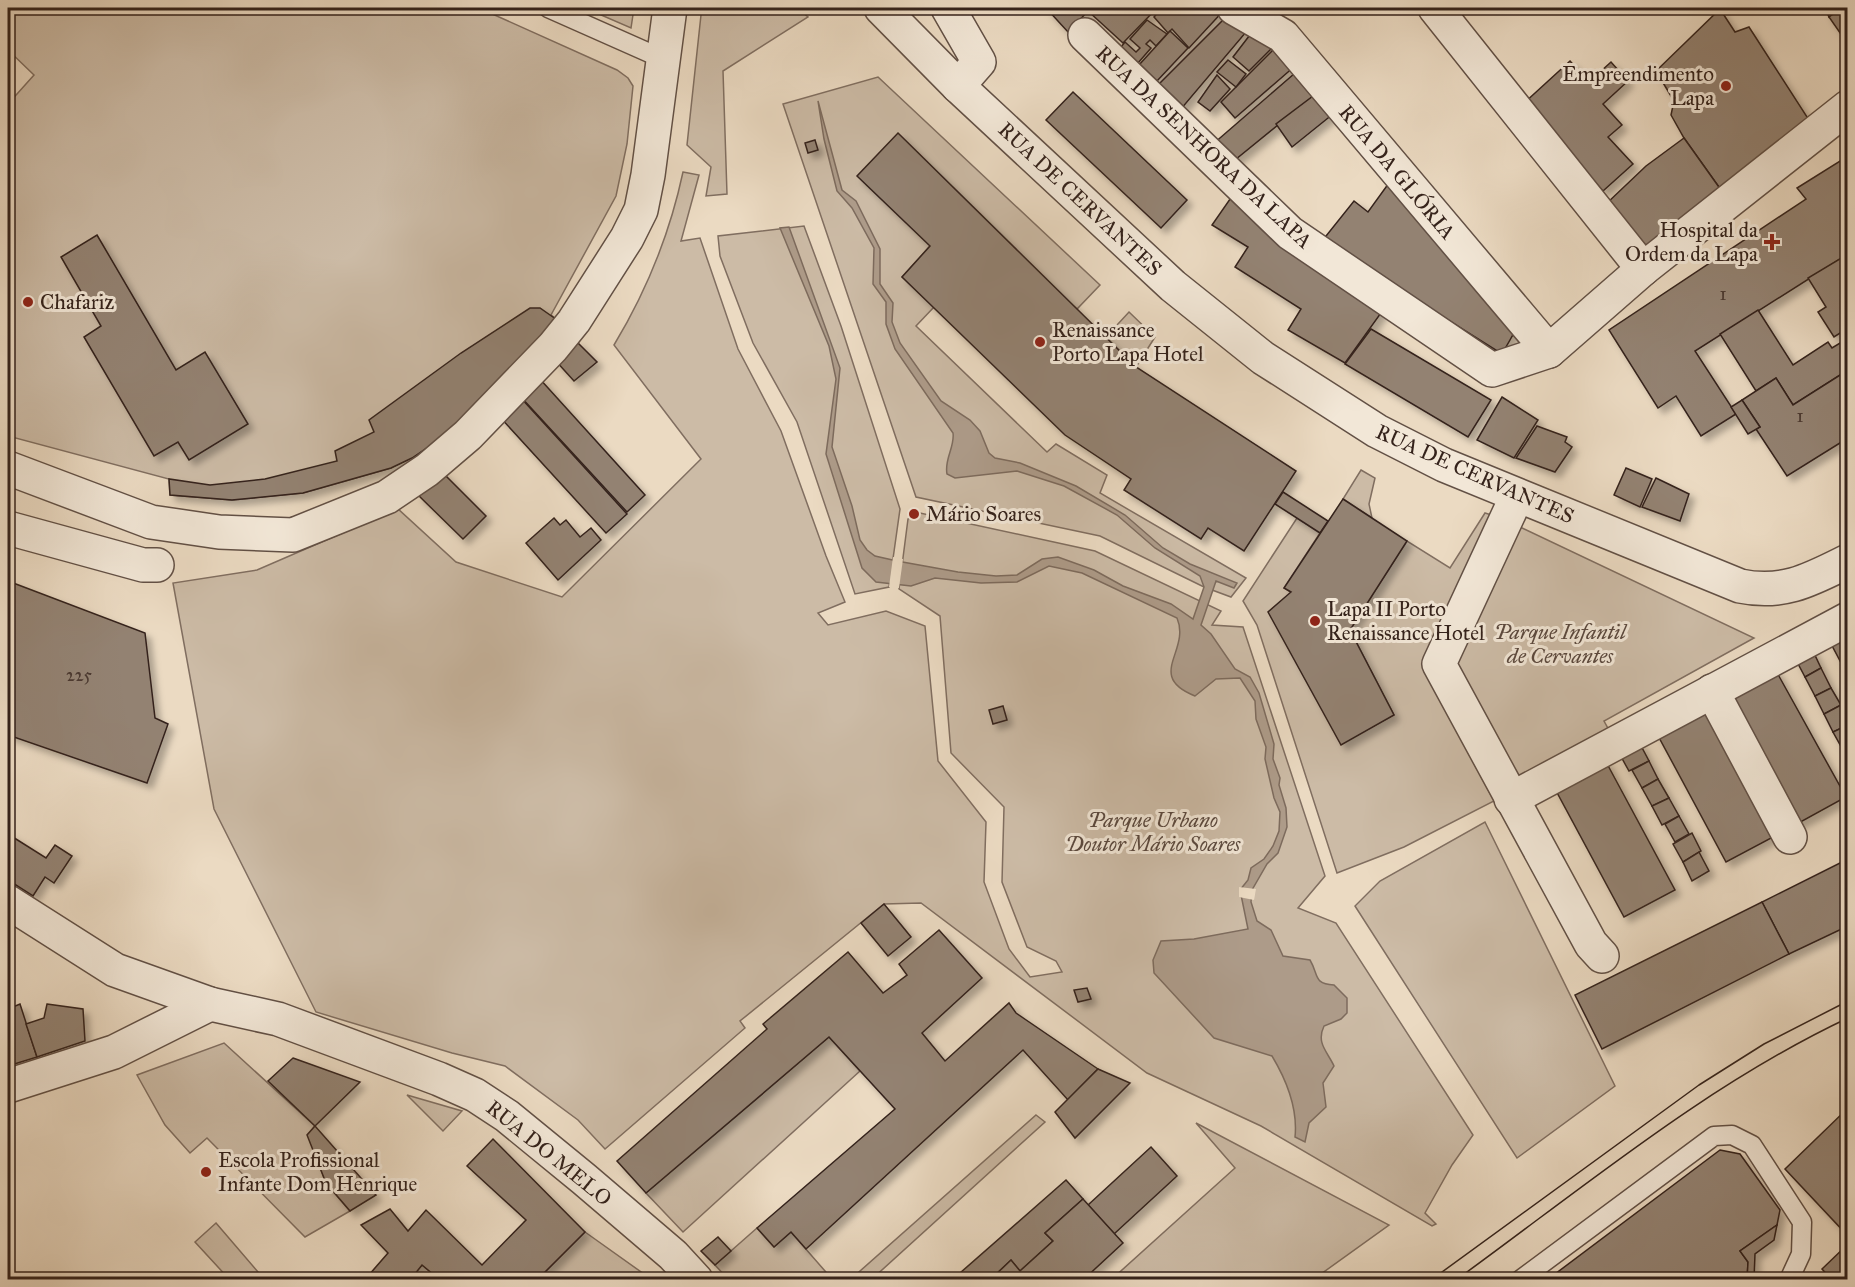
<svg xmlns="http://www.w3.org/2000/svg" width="1855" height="1287" viewBox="0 0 1855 1287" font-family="'IM FELL Great Primer',serif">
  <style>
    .green { fill: #ccbba6; stroke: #806e60; stroke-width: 1.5 }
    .water { fill: #ad9b89; stroke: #7d6b5d; stroke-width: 1.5 }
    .pier { fill: #ebdac2 }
    .building { fill: #938272; stroke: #34221b; stroke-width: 1.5; filter: url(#shadow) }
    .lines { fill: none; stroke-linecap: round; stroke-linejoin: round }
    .lane-casing { stroke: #625045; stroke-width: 21 }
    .street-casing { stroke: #625045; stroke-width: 36 }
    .lane { stroke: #f2e7d7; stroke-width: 18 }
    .street { stroke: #f2e7d7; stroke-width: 33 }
    .tram { stroke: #34221b; stroke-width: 1.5 }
    .poi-dot { fill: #8f2418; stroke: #f2e7d7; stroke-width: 2 }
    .labels { text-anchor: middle; stroke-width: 6; stroke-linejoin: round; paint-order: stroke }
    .number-label { font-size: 18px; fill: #4c3a31 }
    .poi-label { font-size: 21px; fill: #34221b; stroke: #f2e7d7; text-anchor: start }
    .street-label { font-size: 21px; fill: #34221b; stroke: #f2e7d7 }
    .park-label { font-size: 21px; font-style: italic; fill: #5a483e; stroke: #f2e7d7 }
  </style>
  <defs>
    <filter id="shadow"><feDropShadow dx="5.5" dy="5.5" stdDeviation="3" flood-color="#0004"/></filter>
  </defs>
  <rect width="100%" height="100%" fill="#ebdac2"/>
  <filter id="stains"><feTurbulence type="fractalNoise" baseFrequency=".00333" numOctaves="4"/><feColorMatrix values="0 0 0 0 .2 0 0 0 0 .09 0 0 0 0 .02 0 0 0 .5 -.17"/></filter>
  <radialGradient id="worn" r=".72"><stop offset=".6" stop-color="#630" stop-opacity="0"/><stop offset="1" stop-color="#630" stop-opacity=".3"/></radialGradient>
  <!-- green -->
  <g class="green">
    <path d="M8,8H479L617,70L628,78L633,86L627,144L616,196L551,315L560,322L432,447L391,468L303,493L232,500L170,495L169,479L8,436V104L34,75L8,50Z"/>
    <path d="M585,8H634L631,28Z"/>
    <path d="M706,8H797L808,17L723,71L727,194L706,196L711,167L687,145L701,15Z"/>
    <path d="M878,77L1100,285L1077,309L930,246L902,277L934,307L916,326L1047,452L1056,444L1107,475L1100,493L1246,578L1231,597L1204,587L1100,536L916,497L783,104Z"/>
    <path d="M683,172L699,175L681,241L700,238L738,349L781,431L826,556L845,602L818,613L828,625L886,611L925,626L938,761L986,822L984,882L1009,949L1030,977L1062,972L1056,961L1027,947L1002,882L1004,807L951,753L940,616L899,589L908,519L920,513L1095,551L1221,611L1212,625L1243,627L1325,876L1298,908L1336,923L1473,1135L1452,1165L1425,1213L1436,1224L1432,1226L1261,1126L1147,1073L921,903L884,904L740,1021L745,1028L605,1149L578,1120L505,1066L452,1053L316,1012L214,809L173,583L257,570L398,509L456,562L562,597L701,459L614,345C646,292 670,233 683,172Z"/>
    <path d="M804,226L841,326L900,509L889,587L855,594L797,422L753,343L720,256L718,236Z"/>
    <path d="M1129,312L1155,337L1136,367L1106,337Z"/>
    <path d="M1361,470L1375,478L1369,504L1372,518L1343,499Z"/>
    <path d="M1485,513L1495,516L1424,669L1494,801L1404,847L1337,873L1257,625L1243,601L1297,518L1320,533L1284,588L1291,592L1341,744L1394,715L1350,630L1407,541L1450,568Z"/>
    <path d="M1518,526L1754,638L1604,721L1610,732L1518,780L1455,660Z"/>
    <path d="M1485,822L1615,1086L1517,1158L1355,906L1380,881Z"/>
    <path d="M829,1037L860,1071L683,1232L646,1193Z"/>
    <path d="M224,1043L315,1126L308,1135L326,1183L350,1211L305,1237L207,1138L190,1153L165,1125L137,1075Z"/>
    <path d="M407,1095L462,1111L443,1131Z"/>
    <path d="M1036,1115L1045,1122L872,1279H851Z"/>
    <path d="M1196,1123L1389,1225L1314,1279H1112L1235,1168Z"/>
    <path d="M216,1223L264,1279H229L195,1242Z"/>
    <path d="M757,1228L774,1247L791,1232L832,1279H728L715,1265Z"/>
    <path d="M585,1232L651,1279L537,1280Z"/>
    <path d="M422,1265L440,1280H410Z"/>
  </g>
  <!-- water -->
  <path class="water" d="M818,101L842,190L856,201L880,249V284L893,303L892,322L900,343L941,401L970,420L980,431L989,453L995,458L1020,463L1076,486L1125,515L1163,548L1190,564L1237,583L1234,588L1216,581L1201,625L1211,634L1235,669L1250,677L1259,693L1274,744L1273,759L1280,778L1279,785L1286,808L1287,827L1278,853L1267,864L1252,890L1251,902L1257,921L1271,930L1283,956L1310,960C1319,975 1313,984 1334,985L1347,998V1013L1341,1019L1324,1026C1316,1043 1327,1051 1334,1066L1323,1083L1326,1107L1309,1123L1305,1142L1295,1137C1298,1108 1287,1081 1272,1056L1214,1038L1154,973L1153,960L1161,941L1194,939L1248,929L1240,890L1248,880L1251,868L1264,859L1273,846L1279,831L1280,812L1274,798L1265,759L1266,747L1256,719L1255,701L1240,678L1216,679L1195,696C1145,676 1191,651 1177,618L1082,573L1049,566L1017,582L981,583L935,578L911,586L876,582L862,568L826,454L836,379L829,346L780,228L789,227L840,368L832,447L852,506L860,540L867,550L875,556L897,561L958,572L996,576L1017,575L1042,559L1058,557L1094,570L1123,586L1171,604L1193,619L1204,587L1200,576L1155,548L1117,515L1064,486L1017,471L955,478L947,474C944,459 955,447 953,433L895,349L886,324V302L873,284L874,248L852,208L837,191L824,139Z"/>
  <!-- pier -->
  <g class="pier">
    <path d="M893,557L903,559L899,588L889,587Z"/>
    <path d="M1239,887L1256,889L1254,900L1239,897Z"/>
  </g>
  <!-- building -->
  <g class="building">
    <path d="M1046,8H1091L1068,32Z"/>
    <path d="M1091,8H1157L1123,43L1088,11Z"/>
    <path d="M1162,8H1226L1189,48L1172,29L1168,33L1154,17Z"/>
    <path d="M1825,8H1842L1829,17Z"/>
    <path d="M1842,8H1848V38L1845,40L1829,17Z"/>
    <path d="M1720,9L1735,32L1749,27L1809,120L1721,190L1684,138L1671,115L1674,101L1656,71Z"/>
    <path d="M1232,11L1252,25L1181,109L1158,85Z"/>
    <path d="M1147,20L1167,34L1156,46L1150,40L1146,44L1151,48L1138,63L1121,47L1125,42L1136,52L1140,48L1130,39Z"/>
    <path d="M1256,27L1279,41L1249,71L1233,57Z"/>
    <path d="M1170,31L1188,48L1157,81L1139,65Z"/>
    <path d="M1279,44L1295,66L1235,118L1221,102Z"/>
    <path d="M1228,60L1246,74L1236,87L1217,72Z"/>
    <path d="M1570,61L1589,82L1611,62L1628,81L1603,104L1622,125L1608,137L1633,164L1603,191L1523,104Z"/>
    <path d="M1302,67L1321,90L1230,164L1213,144Z"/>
    <path d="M1217,75L1230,89L1210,111L1198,102Z"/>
    <path d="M1321,90L1338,110L1292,147L1276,124Z"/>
    <path d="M1073,92L1187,200L1161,228L1046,120Z"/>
    <path d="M898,133L1136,367L1296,471L1244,551L1208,528L1201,539L1124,490L1131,479L1065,435L902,277L930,246L857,176Z"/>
    <path d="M1684,138L1721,190L1649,253L1606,204L1646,166Z"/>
    <path d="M815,140L818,150L808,153L805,143Z"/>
    <path d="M1848,156V254L1695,351L1736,414L1701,436L1676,396L1658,408L1609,330L1806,199L1797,188Z"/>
    <path d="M1394,176L1519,324L1502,354L1322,241L1354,201L1368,212Z"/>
    <path d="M1237,189L1386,306L1345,363L1288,330L1301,309L1235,267L1248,247L1212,225Z"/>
    <path d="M97,235L176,370L205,352L248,424L189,460L178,442L154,456L84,337L101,326L61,257Z"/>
    <path d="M1848,254V328L1834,337L1818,312L1826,307L1808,278Z"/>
    <path d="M530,308H540L560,322L465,422L412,458L391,468L303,493L232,500L170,495L169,479L210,485L265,479L337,461L335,451L374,432L369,420L461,353Z"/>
    <path d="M1758,310L1793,365L1828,342L1832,348L1845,340L1848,344V370L1793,405L1776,378L1756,391L1720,334Z"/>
    <path d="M1371,329L1491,400L1468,437L1345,364Z"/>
    <path d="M576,341L597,362L574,381L555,360Z"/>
    <path d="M1848,370V438L1787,476L1756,429L1760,427L1742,400L1776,378L1793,405Z"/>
    <path d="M539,378L645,495L627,512L520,396Z"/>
    <path d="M520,397L627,514L606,533L499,416Z"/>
    <path d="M1502,397L1538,420L1514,458L1477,440Z"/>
    <path d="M1742,400L1760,427L1748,434L1731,407Z"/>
    <path d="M1537,426L1567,437L1565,442L1572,447L1555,472L1516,458Z"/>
    <path d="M1626,468L1652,479L1640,507L1614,495Z"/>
    <path d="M440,470L486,516L463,539L417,494Z"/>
    <path d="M1656,478L1689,494L1680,521L1642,507Z"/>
    <path d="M1283,492L1328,521L1320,533L1275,504Z"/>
    <path d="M1343,499L1407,541L1350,630L1394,715L1341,745L1268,612L1291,592L1284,588Z"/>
    <path d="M554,518L560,525L566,520L580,537L591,528L601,540L558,580L526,543Z"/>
    <path d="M8,581L145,633L155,718L168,724L147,783L8,735Z"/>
    <path d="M1848,630V676L1829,640Z"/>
    <path d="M1812,649L1821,668L1805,677L1795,658Z"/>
    <path d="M1821,668L1831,688L1815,696L1805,677Z"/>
    <path d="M1775,669L1846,797L1795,825L1726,695Z"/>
    <path d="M1831,688L1841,705L1824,714L1815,696Z"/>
    <path d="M1706,705L1775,836L1726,862L1656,732Z"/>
    <path d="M1841,705L1848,718V725L1833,732L1824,714Z"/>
    <path d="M1003,706L1007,720L993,724L989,710Z"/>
    <path d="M1848,725V748L1843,750L1833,732Z"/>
    <path d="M1639,742L1649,761L1629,771L1619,753Z"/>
    <path d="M1605,760L1675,890L1624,917L1554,787Z"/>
    <path d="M1649,761L1658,779L1642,788L1632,770Z"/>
    <path d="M1658,779L1669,798L1652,806L1642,788Z"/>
    <path d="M1669,798L1679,816L1662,825L1652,806Z"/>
    <path d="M1679,816L1689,834L1675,842L1665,824Z"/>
    <path d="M1692,833L1701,851L1683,862L1673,844Z"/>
    <path d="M8,834L46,858L55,845L72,856L54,883L45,877L33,896L8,880Z"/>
    <path d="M1699,852L1709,871L1692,881L1683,862Z"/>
    <path d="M1848,859V926L1789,954L1762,902Z"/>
    <path d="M1762,902L1789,954L1602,1049L1575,995Z"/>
    <path d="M884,904L911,937L888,956L861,923Z"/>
    <path d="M939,930L982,978L922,1033L945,1061L1009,1003L1016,1013L1098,1069L1068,1100L1023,1050L806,1249L791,1232L774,1247L757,1228L895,1109L829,1037L646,1193L617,1161L767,1029L763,1024L848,952L883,993L907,975L899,964Z"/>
    <path d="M1087,988L1091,999L1078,1002L1074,990Z"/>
    <path d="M20,1004L37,1057L8,1066V1009Z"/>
    <path d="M47,1004L83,1009L85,1041L37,1057L26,1024L44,1018Z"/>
    <path d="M293,1058L360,1082L315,1126L268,1081Z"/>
    <path d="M1098,1069L1130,1083L1075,1138L1055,1112Z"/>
    <path d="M1848,1108V1236L1785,1169Z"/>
    <path d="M315,1126L376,1195L350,1211L326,1183L307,1135Z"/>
    <path d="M493,1139L585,1232L537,1280H440L422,1265L410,1280H372L368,1276L388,1253L361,1225L390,1209L408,1231L426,1210L482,1265L526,1220L467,1166Z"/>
    <path d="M1151,1147L1177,1176L1114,1234L1088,1205Z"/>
    <path d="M1720,1150L1740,1154L1780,1210L1777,1225L1740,1251L1748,1262L1747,1280H1547Z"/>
    <path d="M1066,1180L1083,1199L1045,1233L1053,1241L1020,1271L1011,1260L990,1280H952Z"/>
    <path d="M1083,1199L1123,1243L1083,1280H990L1011,1260L1020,1271L1053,1241L1045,1233Z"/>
    <path d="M1777,1225L1774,1240L1755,1254L1754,1280H1747L1748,1262L1740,1251Z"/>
    <path d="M718,1237L731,1251L715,1265L701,1251Z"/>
    <path d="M1848,1244V1280H1832L1822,1269Z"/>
  </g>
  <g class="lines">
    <!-- lane casing -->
    <g class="lane-casing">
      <g id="lane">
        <path d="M548,8L663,59"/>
        <path d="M1520,1280L1714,1136L1732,1135L1752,1145L1802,1222L1801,1254L1789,1280"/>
      </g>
    </g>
    <!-- street casing -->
    <g class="street-casing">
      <g id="street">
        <path d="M881,8L958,86L1173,286L1263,358L1377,431L1444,465L1740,586C1783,595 1810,580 1848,561"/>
        <path d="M948,8L979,62L958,86"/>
        <path d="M1234,8L1283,36L1549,351"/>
        <path d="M1435,8L1643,269"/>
        <path d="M1085,35L1290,233L1492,370L1549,351L1643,269L1848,107"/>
        <path d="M8,468L151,522L219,532L293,535L387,497L427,470L468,435L553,347L574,321L627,238L641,210L648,175L670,8"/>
        <path d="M1517,496L1439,664L1591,944L1602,956"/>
        <path d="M8,528L143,565H157"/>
        <path d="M1712,691L1790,837"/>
        <path d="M1511,799L1848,619"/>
        <path d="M8,902L115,970L210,1004L278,1019L439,1079L475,1095L507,1116L584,1179L673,1255L696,1280"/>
        <path d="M8,1086L114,1052L210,1004"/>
      </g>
    </g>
    <!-- lane -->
    <use href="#lane" class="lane"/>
    <!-- street -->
    <use href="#street" class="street"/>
    <!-- tram -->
    <g class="tram">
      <path d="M1431,1280L1699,1085L1764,1044L1848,1001"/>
      <path d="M1456,1280C1583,1188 1706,1085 1848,1018"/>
    </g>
  </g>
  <!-- markers -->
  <g class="poi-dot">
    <circle cx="1726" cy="86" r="6"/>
    <path d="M1769 233h6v6h6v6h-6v6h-6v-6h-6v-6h6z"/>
    <circle cx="28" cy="302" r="6"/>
    <circle cx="1040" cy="342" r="6"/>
    <circle cx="914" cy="514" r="6"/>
    <circle cx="1315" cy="621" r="6"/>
    <circle cx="206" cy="1172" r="6"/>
  </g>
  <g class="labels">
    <!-- number labels -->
    <g class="number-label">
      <text x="1723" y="300">1</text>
      <text x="1800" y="422">1</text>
      <text x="79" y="681">225</text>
    </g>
    <!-- poi labels -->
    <g class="poi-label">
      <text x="1714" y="81" text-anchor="end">Empreendimento<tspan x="1714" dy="24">Lapa</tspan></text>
      <text x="1758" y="237" text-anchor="end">Hospital da<tspan x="1758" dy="24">Ordem da Lapa</tspan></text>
      <text x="40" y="309">Chafariz</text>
      <text x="1052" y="337">Renaissance<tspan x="1052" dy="24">Porto Lapa Hotel</tspan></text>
      <text x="926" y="521">Mário Soares</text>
      <text x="1327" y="616">Lapa II Porto<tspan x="1327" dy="24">Renaissance Hotel</tspan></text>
      <text x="218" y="1167">Escola Profissional<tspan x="218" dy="24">Infante Dom Henrique</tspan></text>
    </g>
    <!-- street labels -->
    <g class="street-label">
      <text transform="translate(1204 147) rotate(43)" y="7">RUA DA SENHORA DA LAPA</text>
      <text transform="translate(1397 172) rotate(50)" y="7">RUA DA GLÓRIA</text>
      <text transform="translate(1080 199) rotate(43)" y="7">RUA DE CERVANTES</text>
      <text transform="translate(1475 474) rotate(24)" y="7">RUA DE CERVANTES</text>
      <text transform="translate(549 1153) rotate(39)" y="7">RUA DO MELO</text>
    </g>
    <!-- park labels -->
    <g class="park-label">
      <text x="1560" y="639">Parque Infantil<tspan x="1560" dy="24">de Cervantes</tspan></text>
      <text x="1153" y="827">Parque Urbano<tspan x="1153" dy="24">Doutor Mário Soares</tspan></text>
    </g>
  </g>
  <!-- margin -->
  <rect width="1855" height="1287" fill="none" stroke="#ebdac2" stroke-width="30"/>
  <rect x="9" y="9" width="1837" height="1269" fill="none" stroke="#34221b" stroke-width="3"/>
  <rect x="15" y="15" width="1825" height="1257" fill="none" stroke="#34221b" stroke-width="1.5"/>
  <rect width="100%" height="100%" filter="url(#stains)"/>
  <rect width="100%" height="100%" fill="url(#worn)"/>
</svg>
